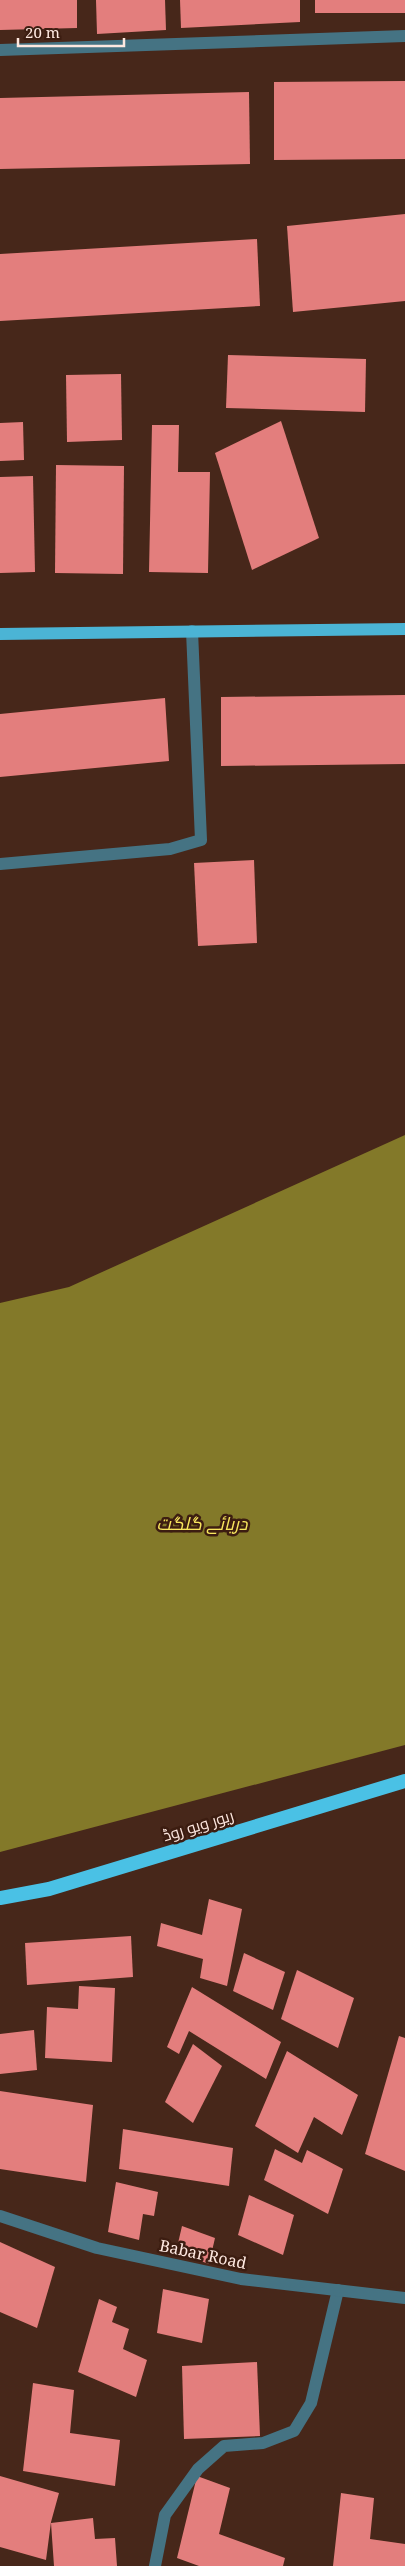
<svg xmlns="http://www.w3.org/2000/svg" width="405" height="2566" viewBox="0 0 405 2566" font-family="'Noto Serif',Cairo,serif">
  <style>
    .water { fill: #837929 }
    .building { fill: #e37e7d }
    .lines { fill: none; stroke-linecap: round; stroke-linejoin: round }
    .minor { stroke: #457383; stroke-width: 12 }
    .tertiary { stroke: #457383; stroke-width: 12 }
    .primary { stroke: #4bb4d5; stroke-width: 12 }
    .trunk { stroke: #4ac1e5; stroke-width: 14 }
    .labels { text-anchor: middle; stroke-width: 5; stroke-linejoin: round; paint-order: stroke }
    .street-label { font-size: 16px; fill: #fee8e0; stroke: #3c1d11 }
    .water-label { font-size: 18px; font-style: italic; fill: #f9e75e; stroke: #3c1d11 }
  </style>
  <rect width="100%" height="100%" fill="#47271a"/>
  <!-- water -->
  <path class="water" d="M405,1135V1745L0,1852V1303L69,1287Z"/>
  <!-- building -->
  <g class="building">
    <path d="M0,0H77V28L0,30Z"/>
    <path d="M96,0H165L166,30L97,34Z"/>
    <path d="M180,0H300V22L181,28Z"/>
    <rect x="315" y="0" width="90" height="13"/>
    <path d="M405,81V159L274,160V82Z"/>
    <path d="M249,92L250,164L0,169V98Z"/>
    <path d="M405,214V301L293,312L287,226Z"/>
    <path d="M257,239L260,306L0,321V254Z"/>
    <path d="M228,355L366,359L365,412L226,408Z"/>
    <path d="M121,374L122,440L67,442L66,375Z"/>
    <path d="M281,421L319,538L252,570L215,453Z"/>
    <path d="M23,422L24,460L0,461V423Z"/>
    <path d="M152,425H179L178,472H210L208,573L149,572Z"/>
    <path d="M56,465L124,466L123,574L55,573Z"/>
    <path d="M33,476L35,572L0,573V477Z"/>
    <path d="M405,695V764L221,766V697Z"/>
    <path d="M165,698L169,761L0,777V714Z"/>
    <path d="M254,860L257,943L198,946L194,863Z"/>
    <path d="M209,1899L242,1909L227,1986L200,1978L203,1959L157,1946L161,1923L202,1935Z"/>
    <path d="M131,1936L133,1977L27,1985L25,1943Z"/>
    <path d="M244,1953L285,1972L273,2010L233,1991Z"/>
    <path d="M297,1970L354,1998L338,2048L281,2019Z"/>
    <path d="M79,1986L115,1988L112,2062L45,2058L47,2007L78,2009Z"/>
    <path d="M192,1987L281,2042L266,2079L189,2031L179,2054L167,2047Z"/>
    <path d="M34,2030L37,2070L0,2074V2034Z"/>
    <path d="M399,2036L405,2038V2171L365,2154Z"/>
    <path d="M193,2044L222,2066L193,2123L165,2102Z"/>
    <path d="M287,2051L358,2095L342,2135L314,2117L298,2153L255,2126Z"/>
    <path d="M0,2091L93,2105L86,2182L0,2169Z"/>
    <path d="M123,2129L233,2148L229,2186L119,2169Z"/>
    <path d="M275,2149L302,2163L307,2150L343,2169L328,2214L264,2180Z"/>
    <path d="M116,2182L158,2192L154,2216L143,2214L139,2240L108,2232Z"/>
    <path d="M249,2195L294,2215L283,2255L238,2235Z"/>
    <path d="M182,2226L215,2238L209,2264L176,2252Z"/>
    <path d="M0,2242L55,2267L37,2328L0,2312Z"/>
    <path d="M163,2289L209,2299L202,2343L157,2333Z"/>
    <path d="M99,2299L117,2307L112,2322L129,2329L123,2349L147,2360L136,2397L78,2372Z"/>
    <path d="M257,2362L260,2436L184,2439L182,2366Z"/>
    <path d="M33,2383L74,2390L70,2433L120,2440L115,2486L23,2471Z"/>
    <path d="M0,2476L59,2493L51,2522L46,2560L0,2547Z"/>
    <path d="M197,2476L230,2488L219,2534L285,2558L283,2566H199L177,2558Z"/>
    <path d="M341,2493L374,2498L370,2539L405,2544V2566H333Z"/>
    <path d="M93,2518L95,2539L115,2538L117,2566H54L51,2523Z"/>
  </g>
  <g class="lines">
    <!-- minor -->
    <g class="minor">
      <path d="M0,50L405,36"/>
      <path d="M0,864L170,849L201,840L192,631"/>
      <path d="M155,2566L165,2515L198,2469L224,2446L263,2443L294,2431L311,2403L338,2290"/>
    </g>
    <!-- tertiary -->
    <path class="tertiary" d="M0,2216L97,2248L241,2279L405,2298"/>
    <!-- primary -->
    <path class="primary" d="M0,634L405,629"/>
    <!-- trunk -->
    <path class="trunk" d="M0,1898L49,1889L405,1781"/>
  </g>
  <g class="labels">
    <!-- street labels -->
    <g class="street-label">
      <text transform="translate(198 1825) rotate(-17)" y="6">ریور ویو روڈ</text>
      <text transform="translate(203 2254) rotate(12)" y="6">Babar Road</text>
    </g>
    <!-- water labels -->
    <g class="water-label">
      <text x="202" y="1530">دریائے گلگت</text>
    </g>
  </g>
  <!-- scale -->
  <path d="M18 38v8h106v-8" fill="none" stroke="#fee8e0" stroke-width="2.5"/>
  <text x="25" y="38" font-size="15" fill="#fee8e0" stroke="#3c1d11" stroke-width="4" paint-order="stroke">20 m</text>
</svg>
